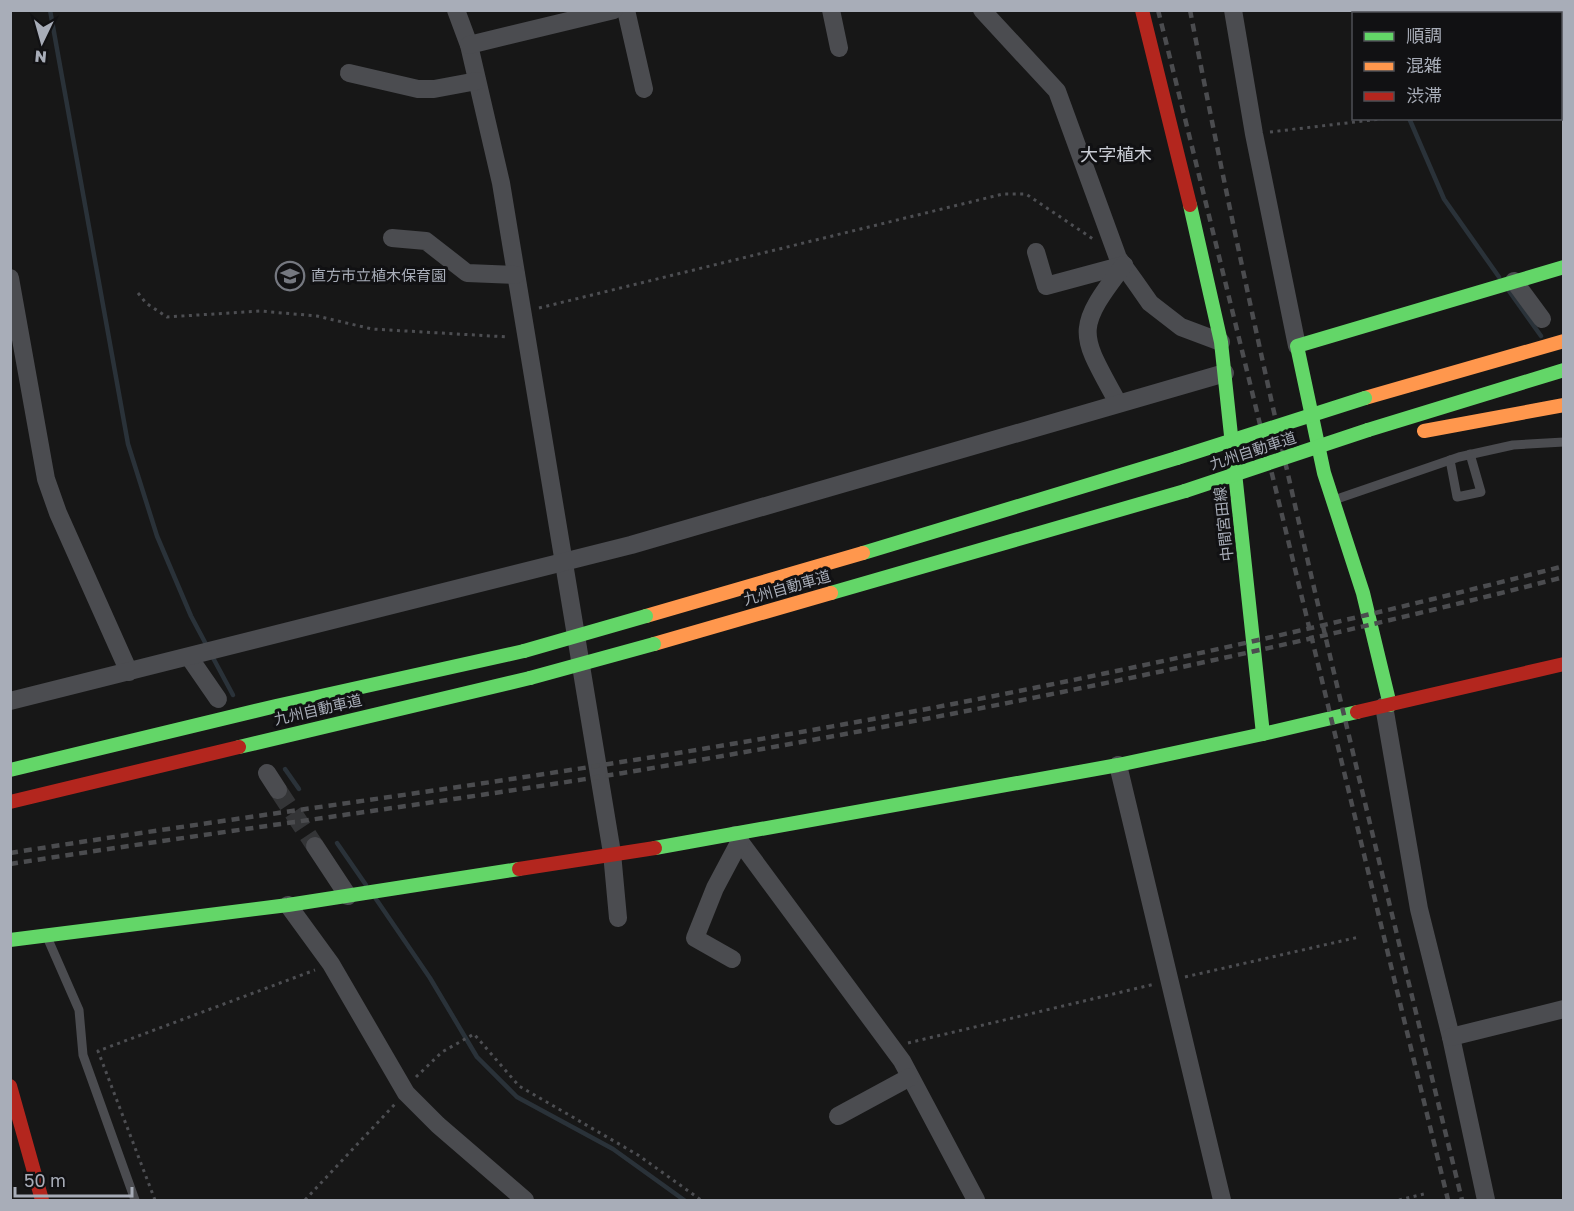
<svg xmlns="http://www.w3.org/2000/svg" width="1574" height="1211" viewBox="0 0 1574 1211" font-family="'Golos Text','Noto Sans JP',sans-serif">
  <style>
    .lines { fill: none; stroke-linecap: round; stroke-linejoin: round }
    .stream { stroke: #2a3239; stroke-width: 4.5 }
    .street-tunnel { stroke: #343537; stroke-width: 18; stroke-dasharray: 18 9; stroke-linecap: butt }
    .path { stroke: #4d4e52; stroke-width: 3; stroke-dasharray: 3 4.5; stroke-linecap: butt }
    .lane { stroke: #4b4c50; stroke-width: 9 }
    .street { stroke: #4b4c50; stroke-width: 18 }
    .fast { stroke: #63d668; stroke-width: 14 }
    .slow { stroke: #ff974d; stroke-width: 14 }
    .jam { stroke: #b3261e; stroke-width: 14 }
    .rail { stroke: #4b4c4f; stroke-width: 4.5; stroke-dasharray: 8 6; stroke-linecap: butt }
    .fast-bridge { stroke: #63d668; stroke-width: 14 }
    .labels { text-anchor: middle; stroke-width: 6; stroke-linejoin: round; paint-order: stroke }
    .poi-label { font-size: 15px; fill: #a8adb8; stroke: #111113; text-anchor: start }
    .street-label { font-size: 15px; fill: #a8adb8; stroke: #111113 }
    .quarter-label { font-size: 18px; fill: #c9ccd4; stroke: #111113 }
  </style>
  <rect width="100%" height="100%" fill="#171717"/>
  <g class="lines">
    <!-- stream -->
    <g class="stream">
      <path d="M50,10L128,444L157,536L191,616L208,648"/>
      <path d="M1363,10L1364,14"/>
      <path d="M1409,118L1444,199L1499,277"/>
      <path d="M1509,291L1541,336"/>
      <path d="M212,656L233,695"/>
      <path d="M285,769L299,789"/>
      <path d="M337,843L366,885"/>
      <path d="M376,899L430,978L477,1057L517,1097L613,1149L684,1200"/>
    </g>
    <!-- street-tunnel -->
    <path class="street-tunnel" d="M278,790L315,846"/>
    <!-- path -->
    <g class="path">
      <path d="M1479,10L1481,14"/>
      <path d="M1560,96L1564,95"/>
      <path d="M1270,132L1389,118"/>
      <path d="M138,293L146,303L167,317L260,311L317,316L372,329L509,337"/>
      <path d="M539,308L1003,194H1026L1093,239"/>
      <path d="M1185,977L1359,937"/>
      <path d="M908,1043L1155,984"/>
      <path d="M416,1077L442,1052L474,1034L519,1086L638,1155L701,1200"/>
      <path d="M155,1200L98,1051L315,970"/>
      <path d="M305,1200L396,1103"/>
      <path d="M1399,1200L1424,1194"/>
    </g>
    <!-- lane -->
    <g class="lane">
      <path d="M1450,460L1457,497L1481,492L1470,454"/>
      <path d="M1334,500L1459,457L1513,445L1564,442"/>
      <path d="M47,937L79,1010L83,1055L135,1200"/>
    </g>
    <!-- street -->
    <g class="street">
      <path d="M456,10L469,45L501,183L612,853L618,918"/>
      <path d="M626,10L644,89"/>
      <path d="M831,10L839,48"/>
      <path d="M982,10L1057,91L1118,258L1136,283L1150,303L1181,327L1221,342"/>
      <path d="M1233,10L1254,134L1297,346"/>
      <path d="M469,45L614,10"/>
      <path d="M349,73L418,89H434L477,81"/>
      <path d="M392,238L426,241L467,273L516,275"/>
      <path d="M1036,252L1046,286L1124,265"/>
      <path d="M10,278L46,479L58,513L129,672"/>
      <path d="M1514,281L1542,319"/>
      <path d="M1118,403C1080,333 1073,331 1124,265"/>
      <path d="M189,657L218,699"/>
      <path d="M10,701L631,545L1225,373"/>
      <path d="M1384,706L1419,909L1451,1037L1486,1200"/>
      <path d="M1118,765L1222,1200"/>
      <path d="M267,773L278,790"/>
      <path d="M735,835L902,1061L976,1200"/>
      <path d="M315,846L348,896"/>
      <path d="M288,905L331,964L406,1093L438,1125L525,1200"/>
      <path d="M732,959L695,938L715,888L740,841"/>
      <path d="M1451,1037L1564,1009"/>
      <path d="M838,1116L910,1077"/>
    </g>
    <!-- fast -->
    <g class="fast">
      <path d="M1190,205L1221,342L1263,734L1357,712"/>
      <path d="M1368,430L1564,370"/>
      <path d="M863,553L1177,458"/>
      <path d="M831,593L1185,491"/>
      <path d="M1390,705L1363,593L1324,473L1297,346L1564,267"/>
      <path d="M239,747L530,678"/>
      <path d="M10,770L276,706L524,651"/>
      <path d="M655,848L1118,765L1263,734"/>
      <path d="M10,940L288,905L519,869"/>
    </g>
    <!-- slow -->
    <g class="slow">
      <path d="M1365,398L1564,341"/>
      <path d="M1424,431L1564,405"/>
      <path d="M646,616L863,553"/>
      <path d="M654,644L831,593"/>
    </g>
    <!-- jam -->
    <g class="jam">
      <path d="M1142,10L1190,205"/>
      <path d="M1357,712L1564,664"/>
      <path d="M10,802L239,747"/>
      <path d="M519,869L655,848"/>
      <path d="M10,1086L42,1200"/>
    </g>
    <!-- rail -->
    <g class="rail">
      <path d="M1158,10C1257,406 1351,804 1448,1200"/>
      <path d="M1190,10C1267,410 1365,805 1462,1200"/>
      <path d="M10,853C212,821 414,795 615,763C934,713 1251,647 1564,566"/>
      <path d="M10,864C214,832 419,806 623,773C939,720 1254,657 1564,577"/>
    </g>
    <!-- fast-bridge -->
    <g class="fast-bridge">
      <path d="M1177,458L1365,398"/>
      <path d="M1185,491L1368,430"/>
      <path d="M524,651L646,616"/>
      <path d="M530,678L654,644"/>
    </g>
  </g>
  <!-- icons -->
  <defs>
    <g id="school-ring" transform="scale(1.5)"><circle r="9.5" fill="#111113" stroke="#757880" stroke-width="1.5"/><path d="M0-5L7-2L0 1L-7-2ZM-4 1L0 2.5L4 1V4Q0 6-4 4Z" fill="#757880"/></g>
  </defs>
  <g fill-rule="evenodd">
    <use href="#school-ring" x="290" y="276"/>
  </g>
  <g class="labels">
    <!-- poi labels -->
    <g class="poi-label">
      <text x="311" y="281">直方市立植木保育園</text>
    </g>
    <!-- street labels -->
    <g class="street-label">
      <text transform="translate(1253 451) rotate(-18)" y="5">九州自動車道</text>
      <text transform="translate(1224 524) rotate(-96)" y="5">中間宮田線</text>
      <text transform="translate(787 588) rotate(-16)" y="5">九州自動車道</text>
      <text transform="translate(318 710) rotate(-13)" y="5">九州自動車道</text>
    </g>
    <!-- quarter labels -->
    <g class="quarter-label">
      <text x="1116" y="161">大字植木</text>
    </g>
  </g>
  <!-- border -->
  <rect width="1574" height="1211" fill="none" stroke="#a8adb8" stroke-width="24"/>
  <!-- legend -->
  <rect x="1352" y="12" width="210" height="108" fill="#111113" stroke="#4d4f55" stroke-width="1.5"/>
  <rect x="1364" y="32" width="30" height="9" fill="#63d668" stroke="#4d4f55" stroke-width="1.5"/>
  <text x="1406" y="42" font-size="18" fill="#a8adb8">順調</text>
  <rect x="1364" y="62" width="30" height="9" fill="#ff974d" stroke="#4d4f55" stroke-width="1.5"/>
  <text x="1406" y="72" font-size="18" fill="#a8adb8">混雑</text>
  <rect x="1364" y="92" width="30" height="9" fill="#b3261e" stroke="#4d4f55" stroke-width="1.5"/>
  <text x="1406" y="102" font-size="18" fill="#a8adb8">渋滞</text>
  <!-- north arrow -->
  <g transform="translate(42 42) rotate(185)" stroke="#111113" stroke-width="4.5" paint-order="stroke">
  <path d="M0-4.5L10 22L0 15L-10 22Z" fill="#a8adb8"/>
  <text y="-9" font-size="16" font-weight="bold" text-anchor="middle" fill="#a8adb8">N</text>
  </g>
  <!-- scale -->
  <path d="M15 1187v9h117v-9" fill="none" stroke="#a8adb8" stroke-width="3"/>
  <text x="24" y="1187" font-size="18" fill="#a8adb8" stroke="#111113" stroke-width="4.5" paint-order="stroke">50 m</text>
</svg>
